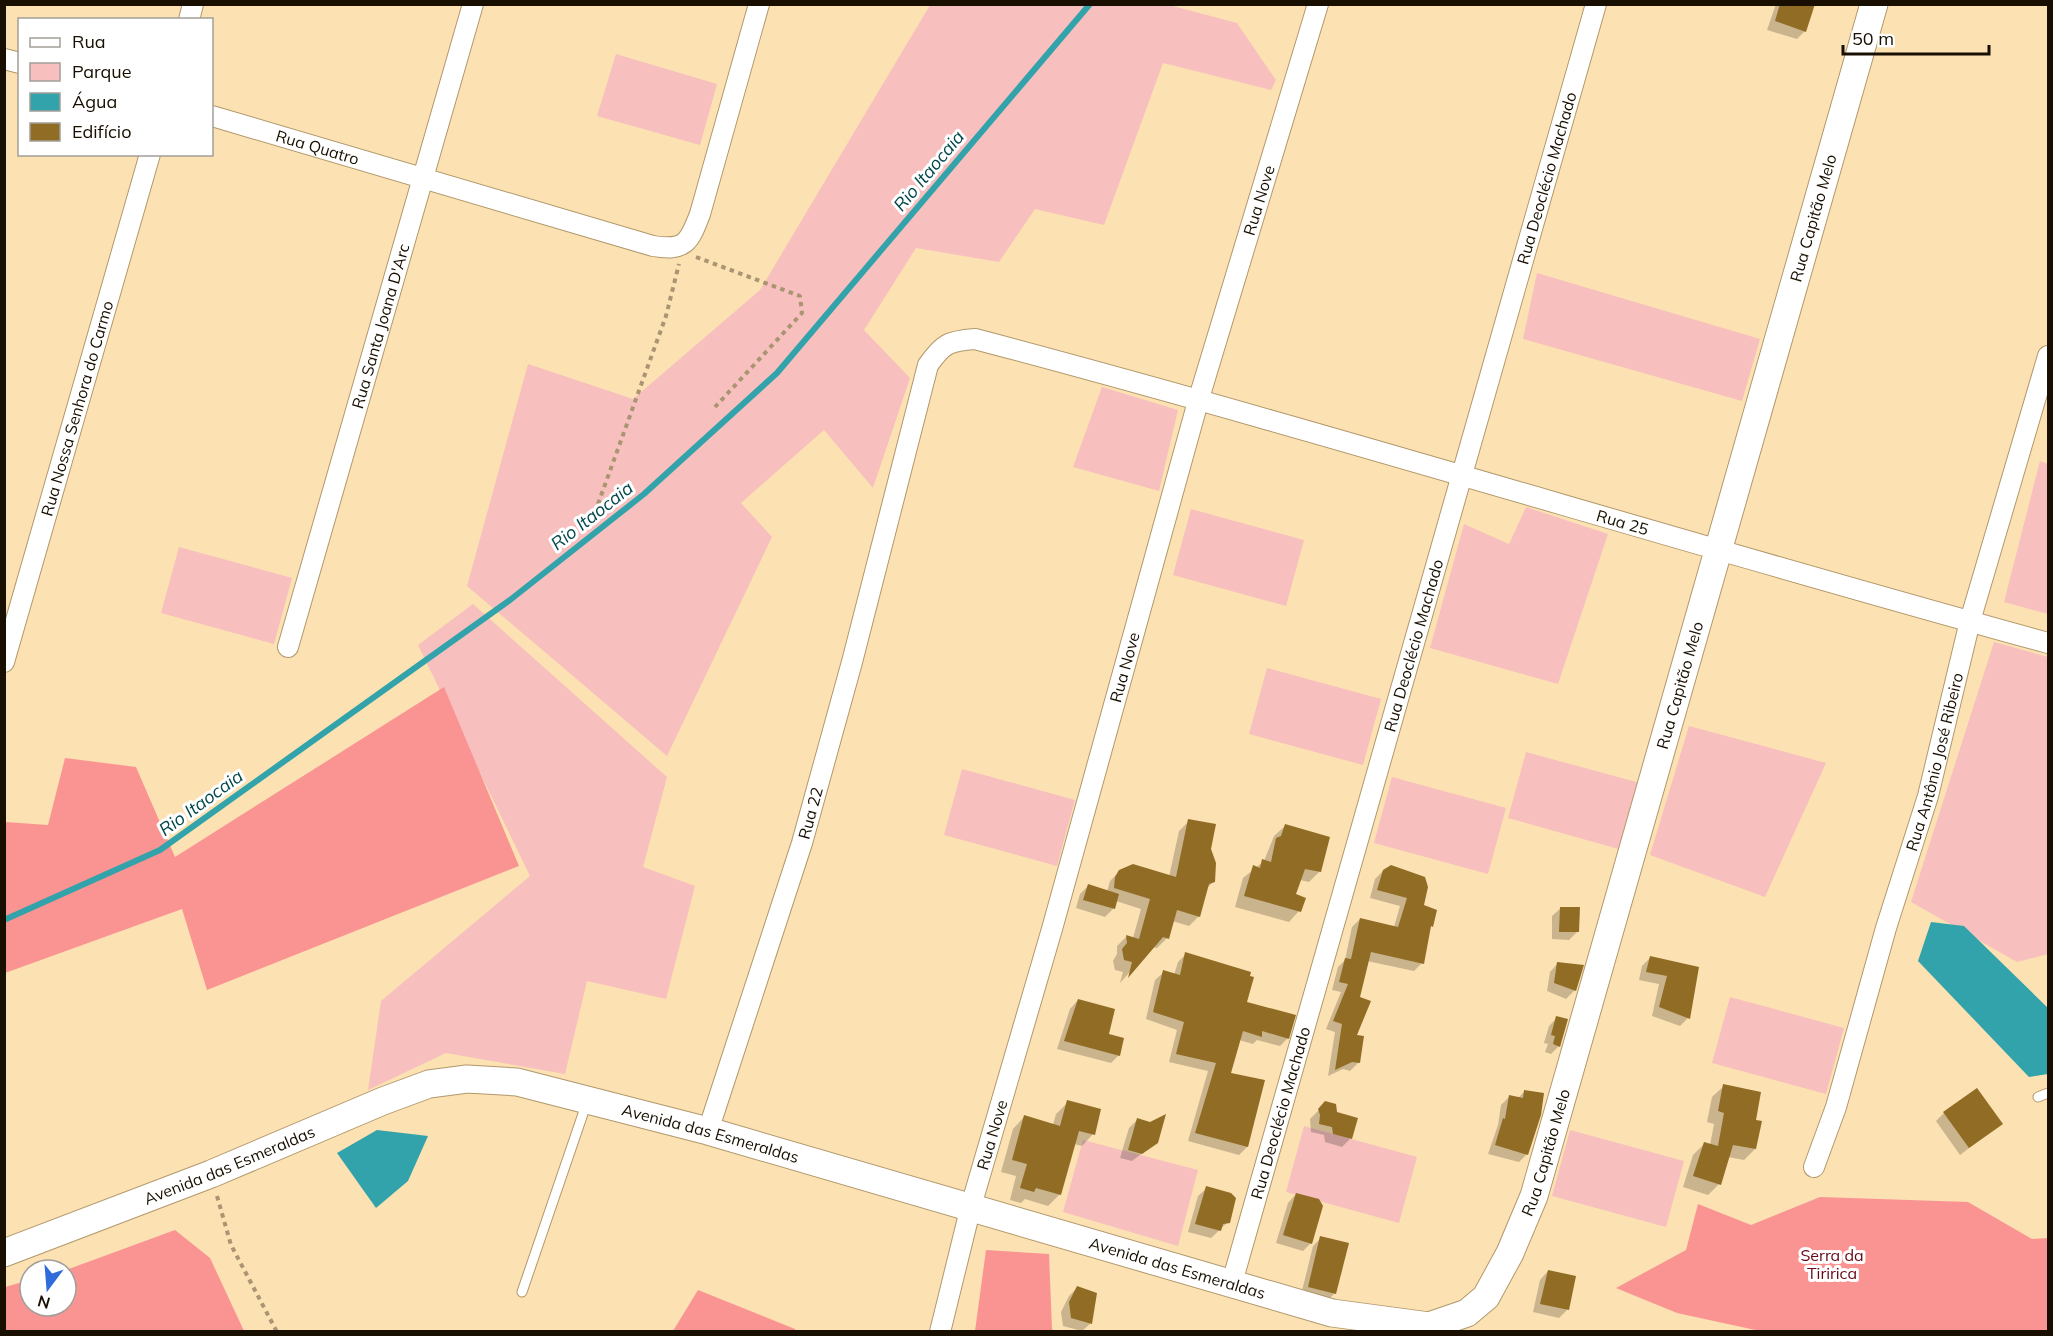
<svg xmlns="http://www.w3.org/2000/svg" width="2053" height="1336" viewBox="0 0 2053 1336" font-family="Mulish,sans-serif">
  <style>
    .green { fill: #f7c0be }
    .forest { fill: #fa9493 }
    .water { fill: #32a3aa }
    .shadow { fill: #0003 }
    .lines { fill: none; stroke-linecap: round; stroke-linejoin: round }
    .stream { stroke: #32a3aa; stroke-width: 6 }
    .building { fill: #906c24 }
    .service-casing { stroke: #b1986c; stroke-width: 11 }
    .minor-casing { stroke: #b1986c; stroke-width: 22 }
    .secondary-casing { stroke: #b1986c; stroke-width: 29 }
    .path { stroke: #aa9572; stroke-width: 4; stroke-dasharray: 4.5 4.5; stroke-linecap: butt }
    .service { stroke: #fff; stroke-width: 9 }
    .minor { stroke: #fff; stroke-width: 20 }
    .secondary { stroke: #fff; stroke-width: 27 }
    .labels { text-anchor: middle; stroke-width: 6; stroke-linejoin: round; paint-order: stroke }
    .street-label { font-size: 16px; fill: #180f01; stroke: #fff }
    .park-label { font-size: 16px; fill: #650816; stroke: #fff }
    .water-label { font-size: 18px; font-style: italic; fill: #02484c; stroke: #fff }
  </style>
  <rect width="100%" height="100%" fill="#fce1b2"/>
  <!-- green -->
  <g class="green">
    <path d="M930,5H1169L1237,23L1276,80L1271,90L1163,63L1104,225L1035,209L999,262L916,248L864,330L910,378L873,488L824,430L741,503L772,537L667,756L467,586L528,364L633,399L760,290Z"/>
    <path d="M616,54L717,84L700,145L597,116Z"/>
    <path d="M1537,273L1760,339L1742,401L1523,339Z"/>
    <path d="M1102,387L1178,410L1159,491L1073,467Z"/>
    <path d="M2040,461L2048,464V614L2004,602Z"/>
    <path d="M1526,507L1608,534L1558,684L1430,648L1464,524L1509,544Z"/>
    <path d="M1191,509L1304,540L1286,606L1173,575Z"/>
    <path d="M179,547L292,578L274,644L161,613Z"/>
    <path d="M473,604L667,777L643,867L695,886L666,999L587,981L565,1074L446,1053L368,1090L381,1001L530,876L418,645Z"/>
    <path d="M1994,642L2048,657V954L2017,962L1911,902Z"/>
    <path d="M1267,668L1381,699L1363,765L1249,734Z"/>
    <path d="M1689,726L1826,763L1765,897L1650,855Z"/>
    <path d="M1526,752L1640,783L1622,850L1508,818Z"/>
    <path d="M962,769L1075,800L1057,866L944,835Z"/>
    <path d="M1392,777L1506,808L1488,874L1374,843Z"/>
    <path d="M1730,997L1844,1028L1826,1094L1712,1063Z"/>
    <path d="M1304,1126L1417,1157L1399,1223L1286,1192Z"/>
    <path d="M1570,1130L1684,1161L1666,1227L1552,1196Z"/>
    <path d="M1083,1140L1198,1170L1178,1246L1063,1212Z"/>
  </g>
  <!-- forest -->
  <g class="forest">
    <path d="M444,687L519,866L207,990L182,909L5,973V822L48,825L65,758L136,767L175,857Z"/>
    <path d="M1820,1197L1968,1202L2032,1239L2048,1238V1331H1760L1677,1313L1616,1288L1686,1250L1698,1204L1751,1225Z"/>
    <path d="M175,1230L210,1258L244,1331H5V1287L30,1280V1306H66V1270Z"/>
    <path d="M986,1250L1049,1254L1052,1329L1054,1331H975Z"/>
    <path d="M698,1290L795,1329V1331H673Z"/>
  </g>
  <!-- water -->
  <g class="water">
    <path d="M1931,922L1964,926L2048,1008V1074L2029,1077L1918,961Z"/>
    <path d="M377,1130L428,1136L408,1181L376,1208L337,1153Z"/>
  </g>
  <!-- shadow -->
  <g class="shadow">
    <path d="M1776,4H1807L1805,31L1797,39L1767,30Z"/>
    <path d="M1189,821L1209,849L1214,881L1207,888L1199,916L1189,926L1172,921L1167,938L1157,948L1152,947L1120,983L1123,972L1115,970L1113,961L1117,954V946L1127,936L1133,938L1141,909L1116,901L1113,909L1105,917L1076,908L1080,894L1088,886L1107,892L1110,881L1120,871L1169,877L1179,831Z"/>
    <path d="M1285,826L1320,871L1309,882L1300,880L1294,895L1299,911L1289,922L1235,907L1243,878L1264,861L1274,836Z"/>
    <path d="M1383,871L1422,906L1431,926L1422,963L1414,971L1367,961L1358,998L1355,1036L1358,1063L1350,1071L1343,1069L1328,1076L1335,1032L1326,1029L1341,992L1332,990L1338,967L1345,960L1352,927L1360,919L1394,927L1400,906L1370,898L1375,879Z"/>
    <path d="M1561,908L1577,932L1569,940L1552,939V916Z"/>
    <path d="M1186,954L1288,1038L1280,1046L1257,1040L1253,1044L1239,1040L1229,1075L1247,1147L1239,1155L1188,1141L1208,1071L1169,1062L1177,1030L1146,1019L1155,980L1164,972L1174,975L1178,962Z"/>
    <path d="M1650,958L1697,968L1688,1018L1680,1026L1652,1016L1659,984L1639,980L1642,966Z"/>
    <path d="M1558,963L1575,990L1566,999L1547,991L1550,972Z"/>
    <path d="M1078,1000L1107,1035L1119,1055L1111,1063L1057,1049L1070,1009Z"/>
    <path d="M1557,1018L1559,1046L1551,1054L1545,1052L1548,1044L1544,1043L1549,1026Z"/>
    <path d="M1724,1086L1754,1121L1755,1149L1744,1160L1728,1157L1719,1184L1708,1195L1683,1187L1693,1155L1704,1144L1710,1145L1714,1124L1707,1122L1712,1097Z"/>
    <path d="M1525,1091L1527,1154L1519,1162L1488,1154L1498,1125L1501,1105L1509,1097L1518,1098Z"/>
    <path d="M1068,1102L1093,1134L1082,1146L1074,1144L1060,1194L1048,1206L1025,1199L1021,1203L1010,1200L1016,1176L1001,1172L1013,1129L1024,1117L1053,1125L1056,1114Z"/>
    <path d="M1326,1103L1336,1113L1350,1139L1342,1147L1325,1142L1324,1135L1311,1132L1310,1119Z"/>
    <path d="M1944,1113L2001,1124L1960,1155L1936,1121Z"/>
    <path d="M1137,1120L1157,1142L1132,1161L1120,1158L1129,1128Z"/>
    <path d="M1207,1188L1228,1222L1211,1238L1188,1232L1198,1196Z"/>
    <path d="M1296,1194L1311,1243L1303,1251L1276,1243L1288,1203Z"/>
    <path d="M1321,1238L1335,1293L1327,1301L1301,1295L1313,1246Z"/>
    <path d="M1548,1271L1567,1310L1559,1318L1533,1312L1540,1280Z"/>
    <path d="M1077,1288L1091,1323L1082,1331L1063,1326L1061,1312L1069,1296Z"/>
  </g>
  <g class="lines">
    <!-- stream -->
    <path class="stream" d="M4,920L160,850L510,600L644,494L777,373L1090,4"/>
  </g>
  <!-- building -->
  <g class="building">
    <path d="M1780,4H1815L1806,32L1775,21Z"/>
    <path d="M1188,819L1216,824L1211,849L1216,863L1215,882L1209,884L1200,917L1177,910L1169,939L1163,937L1128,978L1132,962L1124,960L1122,949L1127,943L1126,935L1139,939L1150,899L1114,888L1115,877L1119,870L1133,864L1176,877Z"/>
    <path d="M1285,824L1330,837L1321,872L1305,869L1296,894L1306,898L1301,912L1244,896L1253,865L1260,868L1262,859L1271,862L1276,838L1281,836Z"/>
    <path d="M1391,865L1425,877L1428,887L1424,905L1437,910L1433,927L1431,926L1424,964L1371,952L1360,997L1371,1001L1357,1035L1364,1036L1360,1063L1352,1062L1335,1070L1342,1024L1333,1021L1348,984L1339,982L1345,958L1351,959L1360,918L1398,927L1407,898L1377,890L1383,870Z"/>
    <path d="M1088,884L1119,894L1115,909L1083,900Z"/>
    <path d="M1560,907H1580L1579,932H1559Z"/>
    <path d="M1185,952L1251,972L1250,976L1254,977L1247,1002L1296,1015L1289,1039L1262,1031V1037L1243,1031L1231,1073L1265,1080L1248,1147L1195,1133L1216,1063L1176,1054L1184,1022L1153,1012L1163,970L1180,975Z"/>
    <path d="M1650,956L1699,967L1690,1019L1659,1007L1667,976L1646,972Z"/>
    <path d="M1557,962L1584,965L1576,991L1554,983Z"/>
    <path d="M1078,999L1115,1009L1109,1034L1124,1038L1120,1056L1064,1041Z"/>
    <path d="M1556,1016L1568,1019L1560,1047L1553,1044L1555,1036L1551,1035Z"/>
    <path d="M1723,1084L1761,1092L1756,1120L1762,1121L1756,1149L1733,1145L1721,1185L1693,1176L1704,1142L1718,1146L1724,1113L1718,1111Z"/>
    <path d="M1977,1088L2003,1124L1969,1148L1943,1112Z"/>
    <path d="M1524,1090L1544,1093L1541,1115L1528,1155L1495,1145L1503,1118L1505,1119L1509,1095L1523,1098Z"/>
    <path d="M1067,1100L1101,1109L1095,1135L1079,1131L1061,1195L1036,1188L1034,1192L1020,1188L1027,1164L1012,1160L1024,1115L1060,1126Z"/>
    <path d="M1325,1101L1336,1104L1337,1112L1358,1118L1352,1139L1333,1134L1332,1127L1319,1124L1320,1115L1318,1109Z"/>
    <path d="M1166,1114L1158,1143L1142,1154L1128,1150L1137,1118L1150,1122Z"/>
    <path d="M1206,1186L1231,1193L1236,1198L1230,1223L1223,1224L1221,1231L1195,1224Z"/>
    <path d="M1296,1193L1319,1199L1323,1206L1312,1244L1283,1235Z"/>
    <path d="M1320,1236L1349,1243L1336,1294L1308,1287Z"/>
    <path d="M1548,1270L1576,1276L1569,1310L1540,1304Z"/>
    <path d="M1077,1286L1097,1293L1092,1324L1071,1318L1069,1302Z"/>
  </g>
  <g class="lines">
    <!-- service casing -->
    <g class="service-casing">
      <g id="service">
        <path d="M2038,1097L2048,1093"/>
        <path d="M522,1292L587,1102"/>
      </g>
    </g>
    <!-- minor casing -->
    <g class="minor-casing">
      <g id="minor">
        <path d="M189,20L193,4"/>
        <path d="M4,59L20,63"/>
        <path id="s1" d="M212,116L653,246C685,251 689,243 700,214L759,4"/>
        <path id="s2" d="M288,647L473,4"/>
        <path id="s3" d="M4,662L150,154"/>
        <path id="s4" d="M708,1131L802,843L852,662L928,365C943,344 948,341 975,339C1334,434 1689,545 2048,643"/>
        <path id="s5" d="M1814,1167L1836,1107L1886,928L1928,796L1970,621L2048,356"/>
        <path id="s6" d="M1231,1286L1596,4"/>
        <path id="s7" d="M940,1332L971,1206L1052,929L1199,398L1318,4"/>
      </g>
    </g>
    <!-- secondary casing -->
    <g class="secondary-casing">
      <g id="secondary">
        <path id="s8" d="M4,1253L211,1174L383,1101L429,1084L467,1079L517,1082L708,1131L1332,1313L1429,1326L1467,1313L1486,1297L1510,1253L1534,1196L1874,4"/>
      </g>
    </g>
    <!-- path -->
    <g class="path">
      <path d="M696,257L800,296L802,313L715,407"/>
      <path d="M598,504L666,316L679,264"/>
      <path d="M217,1196L231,1245L277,1332"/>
    </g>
    <!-- service -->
    <use href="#service" class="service"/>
    <!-- minor -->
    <use href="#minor" class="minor"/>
    <!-- secondary -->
    <use href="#secondary" class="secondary"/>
  </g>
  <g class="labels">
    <!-- street labels -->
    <g class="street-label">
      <text dy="6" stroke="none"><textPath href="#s1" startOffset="110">Rua Quatro</textPath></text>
      <text dy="6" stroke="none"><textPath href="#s6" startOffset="1152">Rua Deoclécio Machado</textPath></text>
      <text dy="6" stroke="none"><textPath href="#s7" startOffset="1176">Rua Nove</textPath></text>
      <text dy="6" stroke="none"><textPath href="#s8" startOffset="2685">Rua Capitão Melo</textPath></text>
      <text dy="6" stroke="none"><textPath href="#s2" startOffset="334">Rua Santa Joana D'Arc</textPath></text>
      <text dy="6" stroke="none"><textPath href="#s3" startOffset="264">Rua Nossa Senhora do Carmo</textPath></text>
      <text dy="6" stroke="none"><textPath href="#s4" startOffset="1527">Rua 25</textPath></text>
      <text dy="6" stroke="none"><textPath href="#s6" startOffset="666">Rua Deoclécio Machado</textPath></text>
      <text dy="6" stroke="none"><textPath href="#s7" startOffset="690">Rua Nove</textPath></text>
      <text dy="6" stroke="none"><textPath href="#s8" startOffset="2199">Rua Capitão Melo</textPath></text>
      <text dy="6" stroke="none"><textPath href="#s5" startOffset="423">Rua Antônio José Ribeiro</textPath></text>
      <text dy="6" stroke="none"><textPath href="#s4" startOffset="334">Rua 22</textPath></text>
      <text dy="6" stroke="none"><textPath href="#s6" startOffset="180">Rua Deoclécio Machado</textPath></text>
      <text dy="6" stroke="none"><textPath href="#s8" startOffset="746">Avenida das Esmeraldas</textPath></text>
      <text dy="6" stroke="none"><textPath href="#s7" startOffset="204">Rua Nove</textPath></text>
      <text dy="6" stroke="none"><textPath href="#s8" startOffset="1713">Rua Capitão Melo</textPath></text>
      <text dy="6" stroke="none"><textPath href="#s8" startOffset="242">Avenida das Esmeraldas</textPath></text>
      <text dy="6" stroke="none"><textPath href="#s8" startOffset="1232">Avenida das Esmeraldas</textPath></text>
    </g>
    <!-- park labels -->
    <g class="park-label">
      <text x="1832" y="1261">Serra da<tspan x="1832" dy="18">Tiririca</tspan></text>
    </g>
    <!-- water labels -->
    <g class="water-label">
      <text transform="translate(929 171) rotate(-50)" y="6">Rio Itaocaia</text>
      <text transform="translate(592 516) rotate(-38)" y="6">Rio Itaocaia</text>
      <text transform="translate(201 803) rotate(-36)" y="6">Rio Itaocaia</text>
    </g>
  </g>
  <!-- border -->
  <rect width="2053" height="1336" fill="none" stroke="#180f01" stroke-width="12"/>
  <!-- legend -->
  <rect x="18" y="18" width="195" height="138" fill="#ffffff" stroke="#a39f99" stroke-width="1.5"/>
  <rect x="30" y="38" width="30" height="9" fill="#ffffff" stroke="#a39f99" stroke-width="1.5"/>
  <text x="72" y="48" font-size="18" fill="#180f01">Rua</text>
  <rect x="30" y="63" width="30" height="18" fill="#f7c0be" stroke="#a39f99" stroke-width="1.5"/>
  <text x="72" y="78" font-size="18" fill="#180f01">Parque</text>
  <rect x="30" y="93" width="30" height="18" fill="#32a3aa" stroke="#a39f99" stroke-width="1.5"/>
  <text x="72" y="108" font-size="18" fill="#180f01">Água</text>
  <rect x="30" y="123" width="30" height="18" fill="#906c24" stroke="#a39f99" stroke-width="1.5"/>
  <text x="72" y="138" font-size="18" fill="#180f01">Edifício</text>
  <!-- north arrow -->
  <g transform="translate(48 1288) rotate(196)"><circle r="28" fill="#ffffff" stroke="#a39f99" stroke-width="1.5"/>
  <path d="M0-4.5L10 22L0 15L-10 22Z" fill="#2f6cda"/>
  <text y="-9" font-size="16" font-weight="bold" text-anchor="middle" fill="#180f01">N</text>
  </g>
  <!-- scale -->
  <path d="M1843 45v9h146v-9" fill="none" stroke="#180f01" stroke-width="3"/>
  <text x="1852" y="45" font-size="18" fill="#180f01" stroke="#ffffff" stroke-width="4.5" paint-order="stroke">50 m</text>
</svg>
